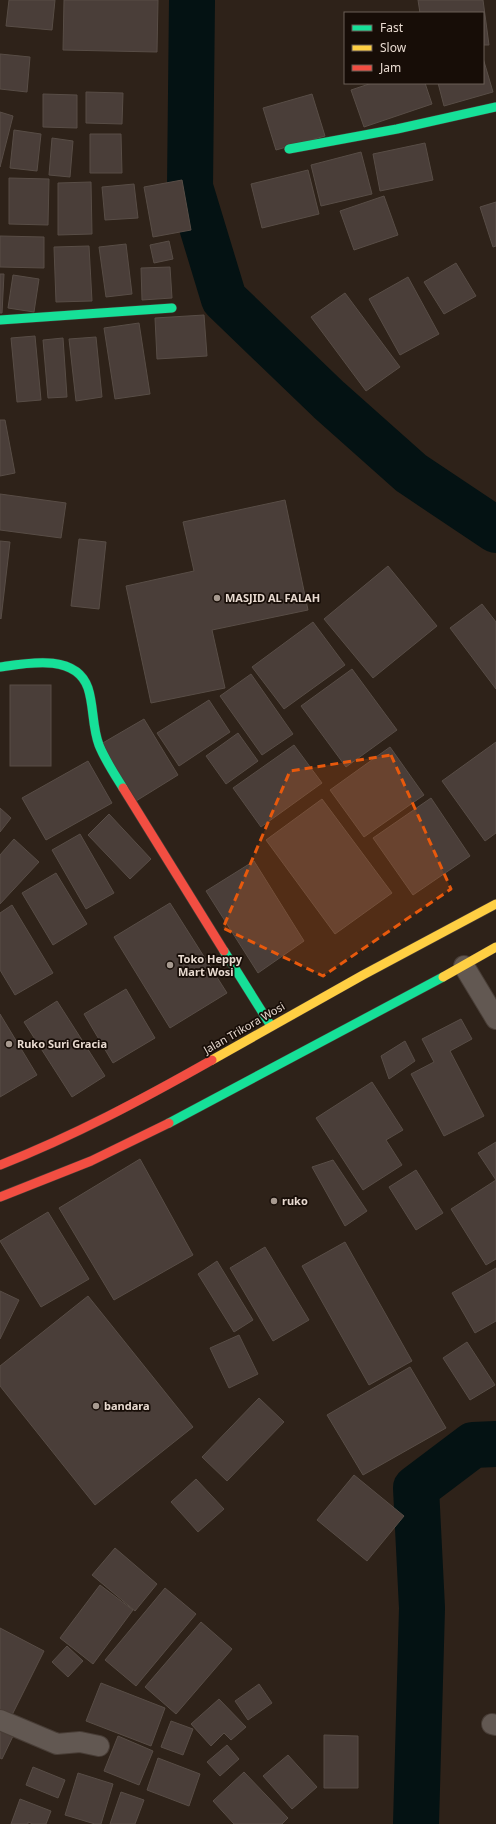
<svg xmlns="http://www.w3.org/2000/svg" width="496" height="1824" viewBox="0 0 496 1824" font-family="'Noto Sans',sans-serif">
  <style>
    .lines { fill: none; stroke-linecap: round; stroke-linejoin: round }
    .river { stroke: #041213; stroke-width: 46 }
    .building { fill: #4a3e39; stroke: #584d46 }
    .street-casing { stroke: #483d36; stroke-width: 22 }
    .fast-casing { stroke: #483d36; stroke-width: 10 }
    .slow-casing { stroke: #483d36; stroke-width: 10 }
    .jam-casing { stroke: #483d36; stroke-width: 10 }
    .street { stroke: #625852; stroke-width: 20 }
    .fast { stroke: #16e098; stroke-width: 9 }
    .slow { stroke: #ffcf43; stroke-width: 9 }
    .jam { stroke: #f24e42; stroke-width: 9 }
    .marked { fill: #e8590c; fill-opacity: 0.2; stroke: #e8590c; stroke-width: 3; stroke-dasharray: 8 5; stroke-linejoin: round }
    .poi-dot { fill: #a79a90; stroke: #170d07; stroke-width: 1.5 }
    .labels { text-anchor: middle; stroke-width: 3.5; stroke-linejoin: round; paint-order: stroke }
    .poi-label { font-size: 11px; font-weight: bold; fill: #e8dad0; stroke: #170d07; text-anchor: start }
    .street-label { font-size: 11px; fill: #e8dad0; stroke: #170d07 }
  </style>
  <rect width="100%" height="100%" fill="#2e2219"/>
  <g class="lines">
    <!-- river -->
    <g class="river">
      <path d="M192,0L190,187L224,299L329,400L411,473L496,530"/>
      <path d="M416,1824L422,1608L416,1488L473,1445L496,1444"/>
    </g>
  </g>
  <!-- building -->
  <g class="building">
    <path d="M9,0H55L52,30L6,26Z"/>
    <path d="M64,0H158L157,52L63,50Z"/>
    <path d="M418,0H483L489,45H483V13H420Z"/>
    <path d="M0,54L30,57L27,92L0,89Z"/>
    <path d="M483,58L493,92L444,106L438,83H483Z"/>
    <path d="M372,83H425L432,104L364,127L351,90Z"/>
    <path d="M86,92L123,93L122,124L86,123Z"/>
    <path d="M43,94L77,95V128L43,127Z"/>
    <path d="M312,94L325,136L276,150L263,108Z"/>
    <path d="M0,112L13,116L0,167Z"/>
    <path d="M14,130L41,134L37,171L10,168Z"/>
    <path d="M90,134H121L122,173H90Z"/>
    <path d="M52,138L73,141L70,177L49,175Z"/>
    <path d="M425,143L433,180L380,191L373,154Z"/>
    <path d="M361,152L372,194L321,206L311,165Z"/>
    <path d="M308,170L319,214L262,228L251,184Z"/>
    <path d="M9,178L49,179L48,225L9,224Z"/>
    <path d="M182,180L191,230L153,237L144,187Z"/>
    <path d="M91,182L92,234L58,235V183Z"/>
    <path d="M134,184L138,218L105,220L102,187Z"/>
    <path d="M384,196L398,235L354,250L340,211Z"/>
    <path d="M496,202V246L493,247L480,207Z"/>
    <path d="M0,236L44,237V268L0,267Z"/>
    <path d="M169,241L173,259L154,263L150,245Z"/>
    <path d="M126,244L132,294L106,297L99,247Z"/>
    <path d="M89,246L92,301L56,302L54,247Z"/>
    <path d="M456,263L476,296L444,314L424,282Z"/>
    <path d="M170,267L172,298L142,300L141,268Z"/>
    <path d="M0,274H4L2,313H0Z"/>
    <path d="M13,275L39,279L34,312L8,308Z"/>
    <path d="M408,277L439,334L400,355L369,299Z"/>
    <path d="M345,293L400,367L366,391L311,317Z"/>
    <path d="M204,315L207,356L157,359L155,318Z"/>
    <path d="M139,323L150,394L115,399L104,328Z"/>
    <path d="M35,336L41,400L17,402L11,338Z"/>
    <path d="M96,337L102,397L76,401L69,339Z"/>
    <path d="M63,338L67,397L48,398L43,340Z"/>
    <path d="M0,420H5L15,473L0,476Z"/>
    <path d="M0,494L66,503L61,538L0,530Z"/>
    <path d="M285,500L308,610L212,630L225,688L151,703L126,586L194,571L183,522Z"/>
    <path d="M79,539L106,542L99,609L71,606Z"/>
    <path d="M0,541L10,542L1,619L0,618Z"/>
    <path d="M388,566L437,626L373,678L324,619Z"/>
    <path d="M482,604L496,622V689L450,628Z"/>
    <path d="M313,622L345,665L284,709L252,667Z"/>
    <path d="M352,669L397,730L346,767L301,706Z"/>
    <path d="M251,674L293,734L262,755L220,696Z"/>
    <rect x="10" y="685" width="41" height="81"/>
    <path d="M209,700L230,732L179,766L157,733Z"/>
    <path d="M144,719L178,775L136,801L101,744Z"/>
    <path d="M238,733L258,761L226,784L206,756Z"/>
    <path d="M496,742V833L485,841L442,781Z"/>
    <path d="M294,745L322,783L261,827L233,788Z"/>
    <path d="M390,747L424,795L364,837L330,790Z"/>
    <path d="M88,761L112,803L46,840L22,798Z"/>
    <path d="M431,798L470,856L413,895L373,838Z"/>
    <path d="M322,799L392,893L335,934L266,840Z"/>
    <path d="M0,808L11,818L0,832Z"/>
    <path d="M109,814L151,859L130,879L88,835Z"/>
    <path d="M80,834L114,893L86,909L52,850Z"/>
    <path d="M14,839L39,862L0,904V855Z"/>
    <path d="M254,861L304,941L258,973L206,891Z"/>
    <path d="M56,873L87,924L53,945L22,893Z"/>
    <path d="M170,903L227,993L170,1028L114,937Z"/>
    <path d="M12,905L53,973L15,995L0,970V913Z"/>
    <path d="M126,989L155,1038L113,1063L84,1014Z"/>
    <path d="M57,1001L105,1076L72,1097L24,1022Z"/>
    <path d="M0,1014L37,1075L0,1097Z"/>
    <path d="M461,1019L472,1039L450,1051L484,1116L444,1136L411,1074L434,1062L422,1039Z"/>
    <path d="M405,1041L415,1061L389,1079L381,1056Z"/>
    <path d="M372,1082L403,1130L386,1140L402,1165L363,1190L316,1118Z"/>
    <path d="M496,1142V1259L486,1265L451,1209L496,1180L478,1153Z"/>
    <path d="M140,1159L193,1255L114,1300L59,1208Z"/>
    <path d="M333,1160L367,1211L345,1226L312,1167Z"/>
    <path d="M416,1170L443,1213L416,1230L389,1187Z"/>
    <path d="M48,1212L89,1279L41,1307L0,1241Z"/>
    <path d="M345,1242L412,1361L369,1385L302,1266Z"/>
    <path d="M265,1247L309,1320L273,1341L230,1268Z"/>
    <path d="M217,1261L253,1320L234,1332L198,1274Z"/>
    <path d="M496,1268V1321L475,1333L452,1293Z"/>
    <path d="M0,1291L19,1300L0,1339Z"/>
    <path d="M88,1296L193,1427L95,1505L0,1386V1366Z"/>
    <path d="M239,1335L258,1374L229,1388L210,1348Z"/>
    <path d="M467,1342L495,1385L470,1400L443,1358Z"/>
    <path d="M410,1367L446,1428L363,1475L327,1415Z"/>
    <path d="M259,1398L284,1422L227,1481L202,1457Z"/>
    <path d="M354,1475L404,1516L367,1561L317,1520Z"/>
    <path d="M196,1479L224,1509L198,1532L171,1502Z"/>
    <path d="M115,1548L157,1584L135,1611L92,1575Z"/>
    <path d="M100,1585L133,1610L93,1664L60,1638Z"/>
    <path d="M165,1588L196,1614L136,1686L105,1660Z"/>
    <path d="M201,1622L232,1649L176,1714L145,1687Z"/>
    <path d="M0,1628L44,1651L11,1717L0,1711Z"/>
    <path d="M67,1646L83,1661L68,1677L52,1662Z"/>
    <path d="M101,1683L165,1708L151,1746L86,1721Z"/>
    <path d="M259,1684L272,1703L248,1720L235,1701Z"/>
    <path d="M219,1699L246,1727L231,1740L224,1733L211,1746L191,1724Z"/>
    <path d="M171,1721L193,1729L183,1755L161,1747Z"/>
    <path d="M0,1725L15,1732L2,1759L0,1758Z"/>
    <path d="M324,1735L358,1736V1788H324Z"/>
    <path d="M118,1736L153,1751L139,1785L104,1771Z"/>
    <path d="M227,1745L239,1759L220,1776L207,1762Z"/>
    <path d="M288,1755L317,1787L292,1809L263,1776Z"/>
    <path d="M158,1758L200,1774L189,1806L147,1790Z"/>
    <path d="M33,1767L65,1780L58,1798L26,1785Z"/>
    <path d="M244,1772L288,1818L282,1824H234L213,1801Z"/>
    <path d="M78,1773L113,1784L101,1824H95L65,1815Z"/>
    <path d="M121,1792L144,1800L135,1824H110Z"/>
    <path d="M20,1799L51,1811L46,1824H33L28,1822V1824H11Z"/>
  </g>
  <g class="lines">
    <!-- street casing -->
    <g class="street-casing">
      <g id="street">
        <path d="M464,966L496,1019"/>
        <path d="M0,1720L57,1744L80,1742L99,1746"/>
        <path d="M492,1724L496,1725"/>
      </g>
    </g>
    <!-- fast casing -->
    <g class="fast-casing">
      <g id="fast">
        <path d="M289,149L397,129L496,107"/>
        <path d="M0,320L172,308"/>
        <path d="M0,667C27,663 76,653 88,688C94,706 92,727 99,745C105,760 115,775 123,788"/>
        <path d="M224,951L271,1026"/>
        <path d="M169,1123L443,977"/>
      </g>
    </g>
    <!-- slow casing -->
    <g class="slow-casing">
      <g id="slow">
        <path d="M443,977L496,947"/>
        <path d="M212,1060L363,975L496,904"/>
      </g>
    </g>
    <!-- jam casing -->
    <g class="jam-casing">
      <g id="jam">
        <path d="M123,788L224,951"/>
        <path d="M0,1165C74,1136 143,1099 212,1060"/>
        <path d="M0,1197L91,1161L169,1123"/>
      </g>
    </g>
    <!-- street -->
    <use href="#street" class="street"/>
    <!-- fast -->
    <use href="#fast" class="fast"/>
    <!-- slow -->
    <use href="#slow" class="slow"/>
    <!-- jam -->
    <use href="#jam" class="jam"/>
  </g>
  <!-- marked area -->
  <path class="marked" d="M391,755L451,889L323,976L223,928L290,771Z"/>
  <!-- markers -->
  <g class="poi-dot">
    <circle cx="217" cy="598" r="4"/>
    <circle cx="170" cy="965" r="4"/>
    <circle cx="9" cy="1044" r="4"/>
    <circle cx="274" cy="1201" r="4"/>
    <circle cx="96" cy="1406" r="4"/>
  </g>
  <g class="labels">
    <!-- poi labels -->
    <g class="poi-label">
      <text x="225" y="602">MASJID AL FALAH</text>
      <text x="178" y="963">Toko Heppy<tspan x="178" dy="13">Mart Wosi</tspan></text>
      <text x="17" y="1048">Ruko Suri Gracia</text>
      <text x="282" y="1205">ruko</text>
      <text x="104" y="1410">bandara</text>
    </g>
    <!-- street labels -->
    <g class="street-label">
      <text transform="translate(244 1028) rotate(-30)" y="4">Jalan Trikora Wosi</text>
    </g>
  </g>
  <!-- legend -->
  <rect x="344" y="12" width="140" height="72" fill="#170d07" stroke="#6b5f57"/>
  <rect x="352" y="25" width="20" height="6" fill="#16e098" stroke="#6b5f57"/>
  <text x="380" y="32" font-size="12" fill="#e8dad0">Fast</text>
  <rect x="352" y="45" width="20" height="6" fill="#ffcf43" stroke="#6b5f57"/>
  <text x="380" y="52" font-size="12" fill="#e8dad0">Slow</text>
  <rect x="352" y="65" width="20" height="6" fill="#f24e42" stroke="#6b5f57"/>
  <text x="380" y="72" font-size="12" fill="#e8dad0">Jam</text>
</svg>
